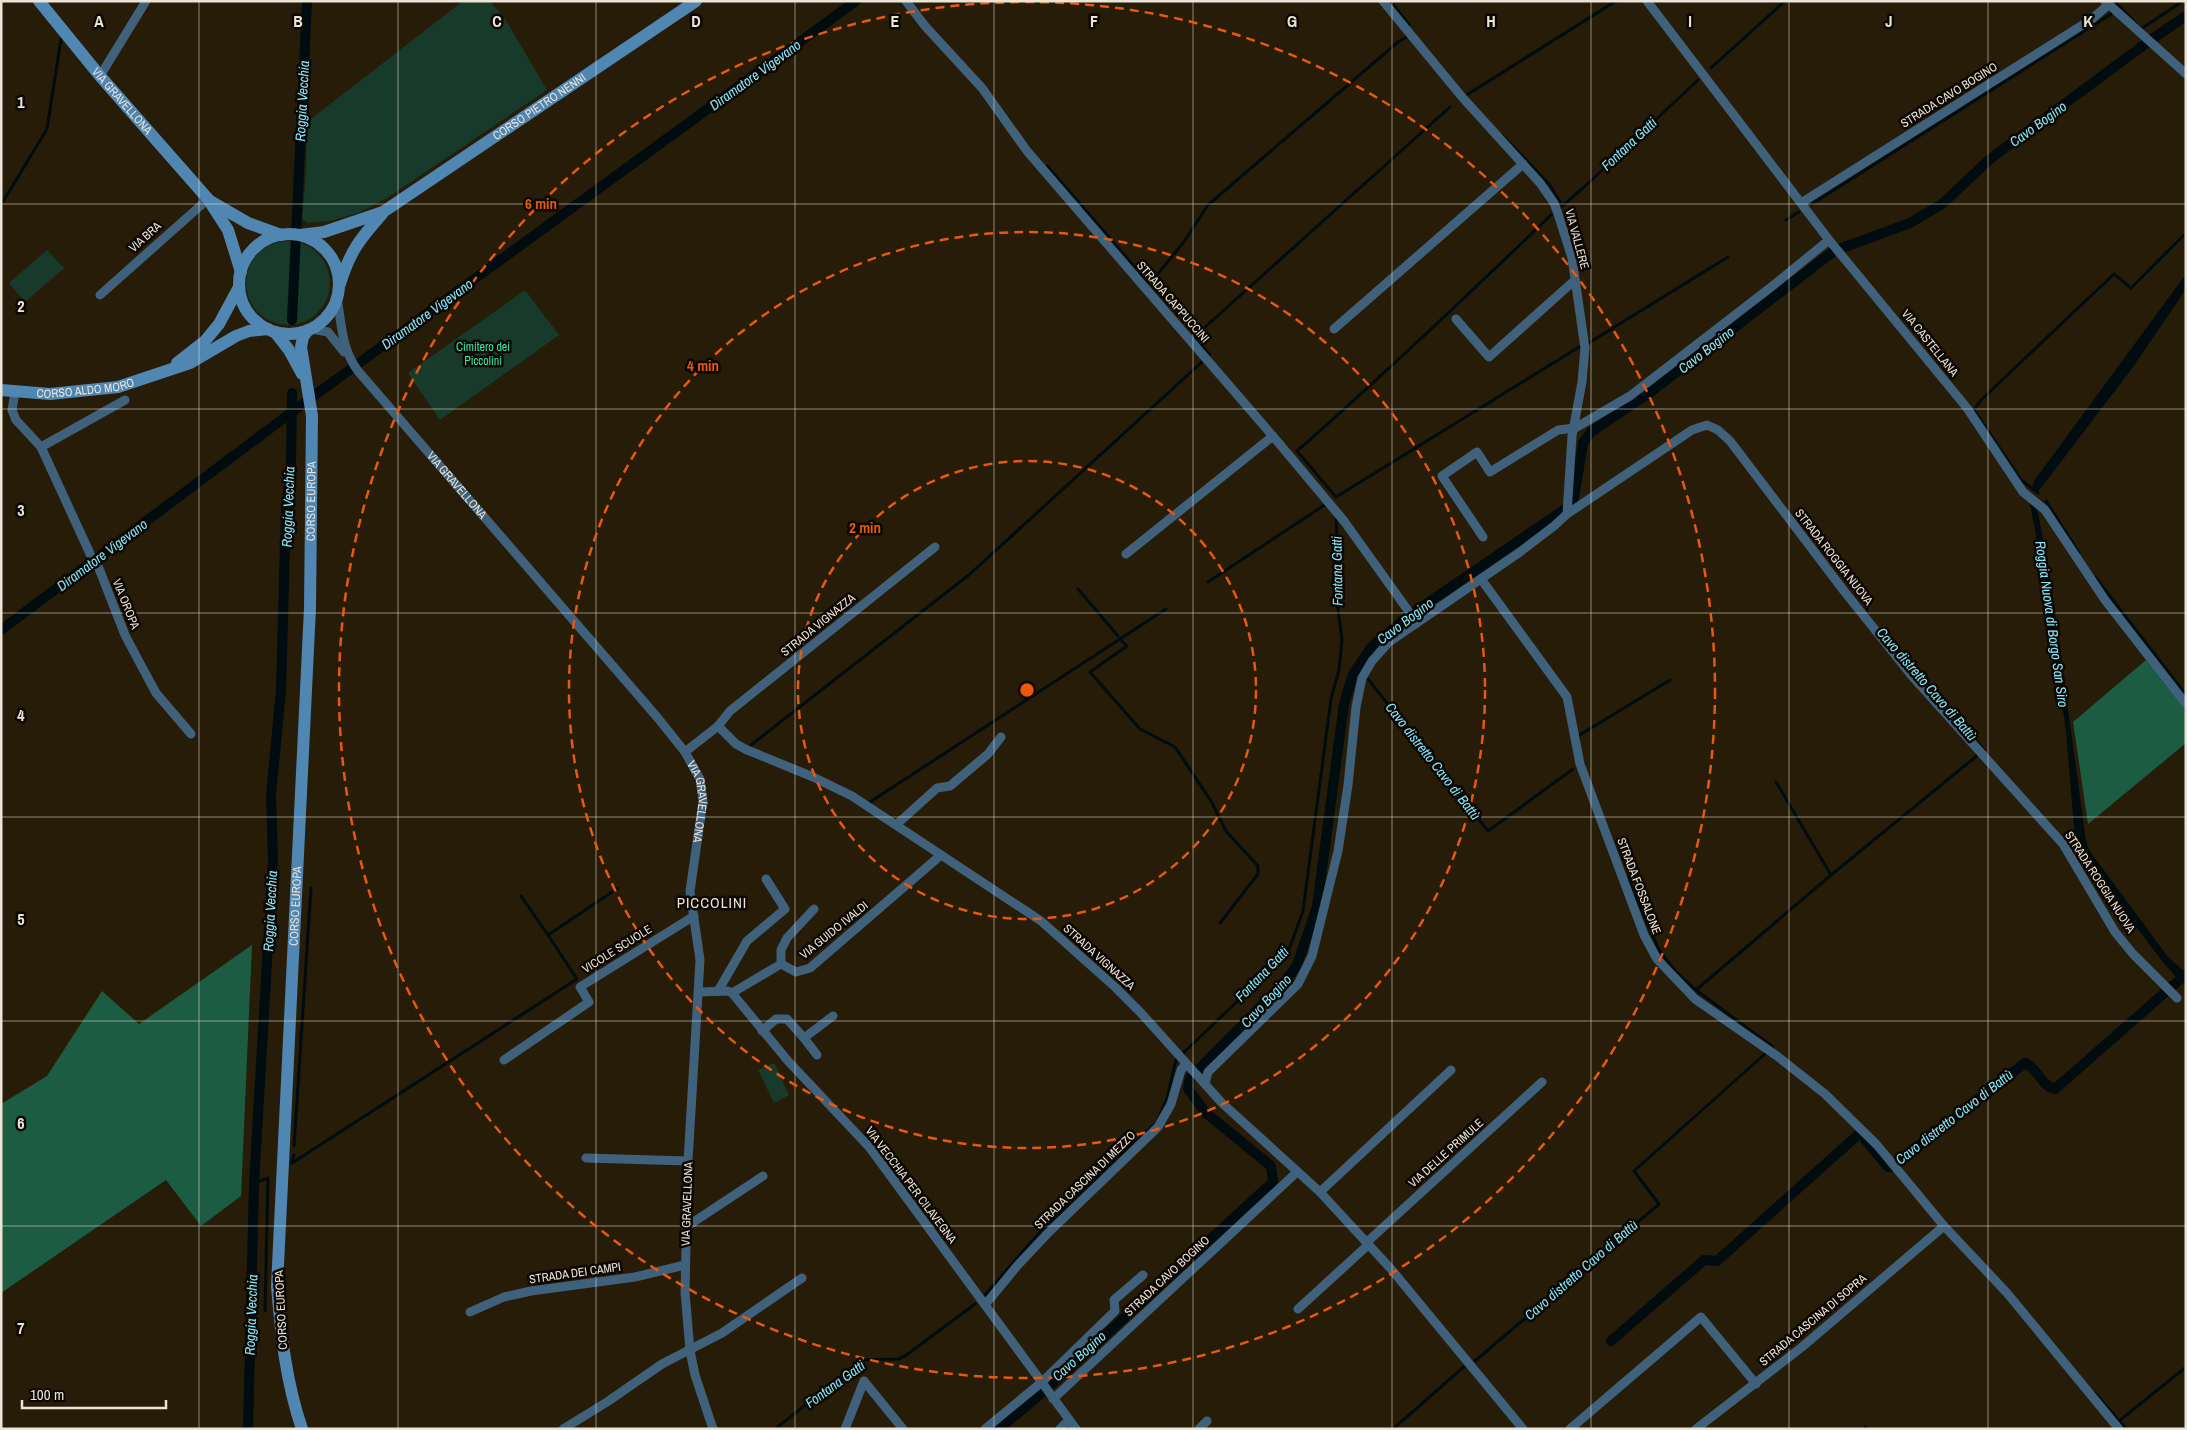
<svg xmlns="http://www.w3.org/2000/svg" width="2187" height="1430" viewBox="0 0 2187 1430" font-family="'Archivo Narrow',sans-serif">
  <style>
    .green { fill: #183a2b }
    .forest { fill: #1b5c43 }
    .water { fill: #000c10 }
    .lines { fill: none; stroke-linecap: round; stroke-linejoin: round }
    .stream { stroke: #000c10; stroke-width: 3 }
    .canal { stroke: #000c10; stroke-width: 10 }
    .street { stroke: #3f617c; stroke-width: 9 }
    .secondary { stroke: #5086b2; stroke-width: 12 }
    .grid { fill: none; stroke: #ebe4d7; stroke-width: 1; stroke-opacity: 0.55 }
    .ring { fill: none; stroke: #e8590c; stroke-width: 2.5; stroke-dasharray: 9 6 }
    .labels { text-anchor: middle; stroke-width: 5; stroke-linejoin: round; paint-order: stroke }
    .street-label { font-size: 12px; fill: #ebe4d7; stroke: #0c0702 }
    .park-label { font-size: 12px; fill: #3ce3a7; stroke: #0c0702 }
    .water-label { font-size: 14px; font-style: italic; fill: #86e6fb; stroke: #0c0702 }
    .quarter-label { font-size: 15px; letter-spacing: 1px; fill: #ebe4d7; stroke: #0c0702 }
    .grid-label { font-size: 16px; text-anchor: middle; font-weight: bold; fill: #ebe4d7; stroke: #0c0702; stroke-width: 5; stroke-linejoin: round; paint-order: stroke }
    .centre { fill: #e8590c; stroke: #0c0702; stroke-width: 2.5 }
    .ring-label { font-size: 15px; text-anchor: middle; font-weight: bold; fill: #e8590c; stroke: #0c0702; stroke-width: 5; stroke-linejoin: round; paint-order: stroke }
  </style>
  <rect width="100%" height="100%" fill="#271c07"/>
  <!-- green -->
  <g class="green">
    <path d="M463,1H490L507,22L547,90L387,198L358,213L330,221L308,223L302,219L306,172L307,122Z"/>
    <circle cx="288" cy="283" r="42"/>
    <path d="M47,250L64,268L25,302L9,283Z"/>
    <path d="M525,290L559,335L440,420L408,373Z"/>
    <path d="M774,1063L789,1095L774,1103L758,1070Z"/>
  </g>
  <!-- forest -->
  <g class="forest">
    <path d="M2146,660L2186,711V743L2088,824L2073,722Z"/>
    <path d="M252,945L241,1196L201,1226L166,1180L1,1293V1104L47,1076L102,991L139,1024Z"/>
  </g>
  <!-- water -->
  <g class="water">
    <path d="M2186,274V289L2133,367L2038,492L2032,489L2034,481Z"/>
    <path d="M2030,503L2037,507L2051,584L2086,841L2089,850L2168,957L2186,973L2178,979L2162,961L2089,864L2075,838L2066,731L2045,586Z"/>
  </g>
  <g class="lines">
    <!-- stream -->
    <g class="stream">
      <path d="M1390,1L1409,25"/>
      <path d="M2113,1L2120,7"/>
      <path d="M2118,8L2120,7L2141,29L2183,1"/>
      <path d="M1711,68L1785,1"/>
      <path d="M1465,96L1616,1"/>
      <path d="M1502,135L1549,184L1562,205"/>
      <path d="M1047,166L1146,280L1152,281L1183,243L1208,205L1398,42L1408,36"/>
      <path d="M1812,204L2111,14"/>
      <path d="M1,205L47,129L61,39"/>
      <path d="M1562,206L1582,189L1698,80"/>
      <path d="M1552,214C1469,294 1385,374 1297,451L1336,497L1579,347"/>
      <path d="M1786,220L1799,212"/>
      <path d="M1587,344L1728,257"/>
      <path d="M1210,355L1194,337L1450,107"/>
      <path d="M2038,493L2021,480L1974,410L1981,400L2114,274L2131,288L2186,233"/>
      <path d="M2046,501L2079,553"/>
      <path d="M2095,577L2186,695"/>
      <path d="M1208,582L1326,504L1327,506"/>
      <path d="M1078,589L1118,636"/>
      <path d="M1867,613V602"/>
      <path d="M1121,640L1127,646L1090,672L1140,729L1175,747L1211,801L1226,831L1258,866V874L1220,923"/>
      <path d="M1368,679L1488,831L1573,769"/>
      <path d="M1579,739L1578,736L1670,680"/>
      <path d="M751,745L970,574L1203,361"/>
      <path d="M870,802L1166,609"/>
      <path d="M1831,875L1984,750L1973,737"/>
      <path d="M1627,877L1659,950L1674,970L1696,990"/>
      <path d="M521,896L548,935"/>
      <path d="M1773,1047L1696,990L1831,875L1776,782"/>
      <path d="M294,1146L311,888"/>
      <path d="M292,1162L294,1155"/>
      <path d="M292,1163L577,979L548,935L618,888"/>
      <path d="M254,1183L268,1178L265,1311"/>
      <path d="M985,1295L1040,1232L1157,1122L1167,1098L1176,1060L1273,967L1290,947L1303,911L1331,699L1339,670L1342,640L1335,586L1338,553L1336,517"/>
      <path d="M1475,1361L1659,1204L1634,1171L1766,1053"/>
      <path d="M2095,1393L2119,1421"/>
      <path d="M1865,1427L1867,1429"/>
      <path d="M775,1429L863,1360L898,1359L905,1356L975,1304"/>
      <path d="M1393,1429L1466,1365"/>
      <path d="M2126,1429L2119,1421L2186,1367"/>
    </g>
    <!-- canal -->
    <g class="canal">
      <path d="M292,320L307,1"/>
      <path d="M1,630L296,409L856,1"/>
      <path d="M1611,1341L1704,1260L1717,1261L1860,1133L1888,1167H1891L2025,1063C2038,1068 2041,1086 2055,1089L2186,974"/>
      <path d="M248,1429L254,1183L273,860L271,795L281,690L286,507L291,468L292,393"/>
      <path d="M999,1429L1042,1393L1273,1182L1271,1166L1206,1113L1188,1089L1190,1078L1285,982L1297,965L1317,906L1344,704L1353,674L1372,646L1407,617L1571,505L1574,498L1583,443L1591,432L1652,391L1834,251L1910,223L1942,204L1990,159L2152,39L2186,16"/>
    </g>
    <!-- street -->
    <g class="street">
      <path d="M906,1L925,26L982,88L1027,151L1277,441L1344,521L1417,623"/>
      <path d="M1383,1L1462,97L1540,183L1554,203L1558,214L1572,258L1585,348L1582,382L1572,436L1567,514"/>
      <path d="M1647,1L1829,240L1967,408L2023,492L2045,510L2105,600L2186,704"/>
      <path d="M2105,1L2186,74"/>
      <path d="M100,76L146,1"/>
      <path d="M1801,203L2092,19L2108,5"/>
      <path d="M100,295L208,199"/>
      <path id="s1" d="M337,298C342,325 341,348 358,371L657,717L685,752L696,772L700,779L703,801L690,891L700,960L688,1161L685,1292L690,1351L695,1375L713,1429"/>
      <path d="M1456,319L1489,357L1575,280"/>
      <path d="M312,329L328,332L344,352"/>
      <path d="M1334,329L1523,164"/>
      <path d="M15,392L12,410L16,420L41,447L92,558L98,566L125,635L143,669L156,693L191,734"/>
      <path d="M41,447L125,400"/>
      <path d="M1483,537L1442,476L1477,452L1490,472L1558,430L1575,428L1630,396L1775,284L1829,240"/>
      <path d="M1126,554L1273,436"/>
      <path d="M1481,579L1567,697L1580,764L1644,935L1657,959L1695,999L1777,1056L1825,1094L1877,1145L1944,1226L2007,1293L2119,1429"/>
      <path d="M718,726L736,744L745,749L813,777L852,796L1041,921L1115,987L1141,1013L1222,1103L1320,1192L1391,1269L1523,1429"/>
      <path d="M685,752L718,726L730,711L935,547"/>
      <path d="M896,825L937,788L950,786L988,754L1001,737"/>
      <path d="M781,964V950L787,938L814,909"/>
      <path d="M718,991L747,941L785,909L766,879"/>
      <path d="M699,992L728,991L732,993L788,1061L870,1148L1076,1429"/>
      <path d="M732,993L781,964L796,972L810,968L941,855"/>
      <path d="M762,1031L776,1019H787L804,1038L833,1016"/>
      <path d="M804,1038L817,1055"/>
      <path d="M504,1060L589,1002L580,987L694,916"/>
      <path d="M1205,1084L1208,1072L1298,984L1312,956L1338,851L1348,785L1356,707L1362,678L1372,661L1389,642L1520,552L1554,526L1567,514L1692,430L1707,425L1718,430L1730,441L1844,591L1912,676L2063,844L2115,932L2133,954L2177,998"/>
      <path d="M586,1158L688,1161"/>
      <path d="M1320,1192L1451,1070"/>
      <path d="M686,1227L763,1176"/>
      <path d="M1366,1243L1542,1082"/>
      <path d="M985,1305L1017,1266L1049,1232L1158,1127L1171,1104L1181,1070L1186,1064"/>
      <path d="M1298,1309L1368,1245"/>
      <path d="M470,1312L504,1297L531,1291L635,1277L685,1265"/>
      <path d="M1053,1399L1297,1172"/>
      <path d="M563,1429L607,1402L662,1364L722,1333L802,1278"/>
      <path d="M845,1429L864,1381L903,1429"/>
      <path d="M985,1429L1042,1382L1115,1311L1114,1300L1143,1275"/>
      <path d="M1060,1429L1069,1420"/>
      <path d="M1199,1429L1207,1421"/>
      <path d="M1570,1429L1701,1317L1756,1384"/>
      <path d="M1696,1429L1802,1347L1944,1226"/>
    </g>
    <!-- secondary -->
    <g class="secondary">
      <path id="s2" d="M39,1L100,76L208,199L228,230L241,272"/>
      <path d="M210,201L248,223L281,235"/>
      <circle cx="289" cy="284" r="50"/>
      <path id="s3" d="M300,235L324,232L383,212L696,1"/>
      <path d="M340,284C350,251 360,239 382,214"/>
      <path d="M275,332L289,350L302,374"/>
      <path d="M177,363L205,341L219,324L239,287"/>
      <path id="s4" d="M1,390L50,394L118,387L190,363L236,336L249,331L268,329"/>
      <path id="s5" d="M302,1429C286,1382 281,1335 277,1286L310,608L312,416L301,347L303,337L308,330"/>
    </g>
  </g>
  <!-- grid -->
  <path class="grid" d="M199,1V1429M398,1V1429M596,1V1429M795,1V1429M994,1V1429M1193,1V1429M1392,1V1429M1591,1V1429M1789,1V1429M1988,1V1429M1,204H2186M1,409H2186M1,613H2186M1,817H2186M1,1021H2186M1,1226H2186"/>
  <!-- distance rings -->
  <g class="ring">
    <circle cx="1027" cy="690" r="229"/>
    <circle cx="1027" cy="690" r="458"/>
    <circle cx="1027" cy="690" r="688"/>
  </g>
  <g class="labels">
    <!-- street labels -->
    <g class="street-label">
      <text transform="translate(1949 95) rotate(-32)" y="4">STRADA CAVO BOGINO</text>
      <text dy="4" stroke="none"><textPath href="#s2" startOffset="130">VIA GRAVELLONA</textPath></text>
      <text dy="4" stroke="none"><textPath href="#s3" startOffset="275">CORSO PIETRO NENNI</textPath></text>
      <text transform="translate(145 237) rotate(-42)" y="4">VIA BRA</text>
      <text transform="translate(1577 239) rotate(75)" y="4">VIA VALLERE</text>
      <text transform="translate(1173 302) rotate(49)" y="4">STRADA CAPPUCCINI</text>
      <text transform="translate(1930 343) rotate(51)" y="4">VIA CASTELLANA</text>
      <text dy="4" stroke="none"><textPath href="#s4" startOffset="85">CORSO ALDO MORO</textPath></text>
      <text dy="4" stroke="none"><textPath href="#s1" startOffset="228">VIA GRAVELLONA</textPath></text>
      <text dy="4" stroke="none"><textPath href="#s5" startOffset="931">CORSO EUROPA</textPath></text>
      <text transform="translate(1834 557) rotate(52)" y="4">STRADA ROGGIA NUOVA</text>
      <text transform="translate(126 604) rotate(68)" y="4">VIA OROPA</text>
      <text transform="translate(818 625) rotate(-39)" y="4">STRADA VIGNAZZA</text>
      <text dy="4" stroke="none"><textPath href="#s1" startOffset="632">VIA GRAVELLONA</textPath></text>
      <text transform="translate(2100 882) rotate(57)" y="4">STRADA ROGGIA NUOVA</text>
      <text transform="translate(1639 886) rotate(69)" y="4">STRADA FOSSALONE</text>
      <text dy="4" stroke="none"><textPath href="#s5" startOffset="526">CORSO EUROPA</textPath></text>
      <text transform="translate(834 930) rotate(-39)" y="4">VIA GUIDO IVALDI</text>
      <text transform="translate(617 949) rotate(-32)" y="4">VICOLE SCUOLE</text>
      <text transform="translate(1099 957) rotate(42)" y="4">STRADA VIGNAZZA</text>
      <text transform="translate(1446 1153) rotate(-42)" y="4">VIA DELLE PRIMULE</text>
      <text transform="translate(1085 1180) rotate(-44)" y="4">STRADA CASCINA DI MEZZO</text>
      <text transform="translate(911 1185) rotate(53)" y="4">VIA VECCHIA PER CILAVEGNA</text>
      <text transform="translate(687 1204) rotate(-88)" y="4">VIA GRAVELLONA</text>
      <text transform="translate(575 1273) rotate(-8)" y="4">STRADA DEI CAMPI</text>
      <text transform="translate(1167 1276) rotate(-43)" y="4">STRADA CAVO BOGINO</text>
      <text transform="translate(281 1310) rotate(-93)" y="4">CORSO EUROPA</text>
      <text transform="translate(1813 1320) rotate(-40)" y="4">STRADA CASCINA DI SOPRA</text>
    </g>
    <!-- park labels -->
    <g class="park-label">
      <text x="483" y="351">Cimitero dei<tspan x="483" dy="14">Piccolini</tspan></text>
    </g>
    <!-- water labels -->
    <g class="water-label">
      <text transform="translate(755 75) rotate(-36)" y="5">Diramatore Vigevano</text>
      <text transform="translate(302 101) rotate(-87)" y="5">Roggia Vecchia</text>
      <text transform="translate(2038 124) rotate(-36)" y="5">Cavo Bogino</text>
      <text transform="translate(1629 144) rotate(-43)" y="5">Fontana Gatti</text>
      <text transform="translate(427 314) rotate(-36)" y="5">Diramatore Vigevano</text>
      <text transform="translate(1706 350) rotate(-38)" y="5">Cavo Bogino</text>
      <text transform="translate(288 507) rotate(-88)" y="5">Roggia Vecchia</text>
      <text transform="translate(102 555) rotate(-37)" y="5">Diramatore Vigevano</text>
      <text transform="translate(1337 571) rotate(-91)" y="5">Fontana Gatti</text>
      <text transform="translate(1405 621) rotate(-37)" y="5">Cavo Bogino</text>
      <text transform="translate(2052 624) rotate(82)" y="5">Roggia Nuova di Borgo San Siro</text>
      <text transform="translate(1927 684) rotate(49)" y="5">Cavo distretto Cavo di Battù</text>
      <text transform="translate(1433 761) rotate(52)" y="5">Cavo distretto Cavo di Battù</text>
      <text transform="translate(270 911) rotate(-87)" y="5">Roggia Vecchia</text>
      <text transform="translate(1262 974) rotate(-46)" y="5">Fontana Gatti</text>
      <text transform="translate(1266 1001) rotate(-47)" y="5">Cavo Bogino</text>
      <text transform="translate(1954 1117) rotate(-38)" y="5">Cavo distretto Cavo di Battù</text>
      <text transform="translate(1581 1270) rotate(-41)" y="5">Cavo distretto Cavo di Battù</text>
      <text transform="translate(251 1315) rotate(-88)" y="5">Roggia Vecchia</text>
      <text transform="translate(1079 1356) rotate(-42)" y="5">Cavo Bogino</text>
      <text transform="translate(835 1384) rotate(-36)" y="5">Fontana Gatti</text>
    </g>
    <!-- quarter labels -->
    <g class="quarter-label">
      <text x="712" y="908">PICCOLINI</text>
    </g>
  </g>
  <g class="grid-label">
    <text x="99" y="27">A</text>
    <text x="298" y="27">B</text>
    <text x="497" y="27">C</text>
    <text x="696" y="27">D</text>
    <text x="895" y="27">E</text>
    <text x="1094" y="27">F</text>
    <text x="1292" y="27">G</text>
    <text x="1491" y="27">H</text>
    <text x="1690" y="27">I</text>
    <text x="1889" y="27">J</text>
    <text x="2088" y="27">K</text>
    <text x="21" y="108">1</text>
    <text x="21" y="312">2</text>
    <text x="21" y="516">3</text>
    <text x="21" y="721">4</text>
    <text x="21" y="925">5</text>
    <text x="21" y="1129">6</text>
    <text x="21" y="1334">7</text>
  </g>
  <circle cx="1027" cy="690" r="8" class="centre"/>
  <g class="ring-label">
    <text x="541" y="209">6 min</text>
    <text x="703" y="371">4 min</text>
    <text x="865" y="533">2 min</text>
  </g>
  <!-- border -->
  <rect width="2187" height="1430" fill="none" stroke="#ebe4d7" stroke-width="5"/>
  <!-- scale -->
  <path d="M22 1400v8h144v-8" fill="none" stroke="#ebe4d7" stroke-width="2.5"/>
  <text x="30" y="1400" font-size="15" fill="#ebe4d7" stroke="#0c0702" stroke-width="4" paint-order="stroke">100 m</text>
</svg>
